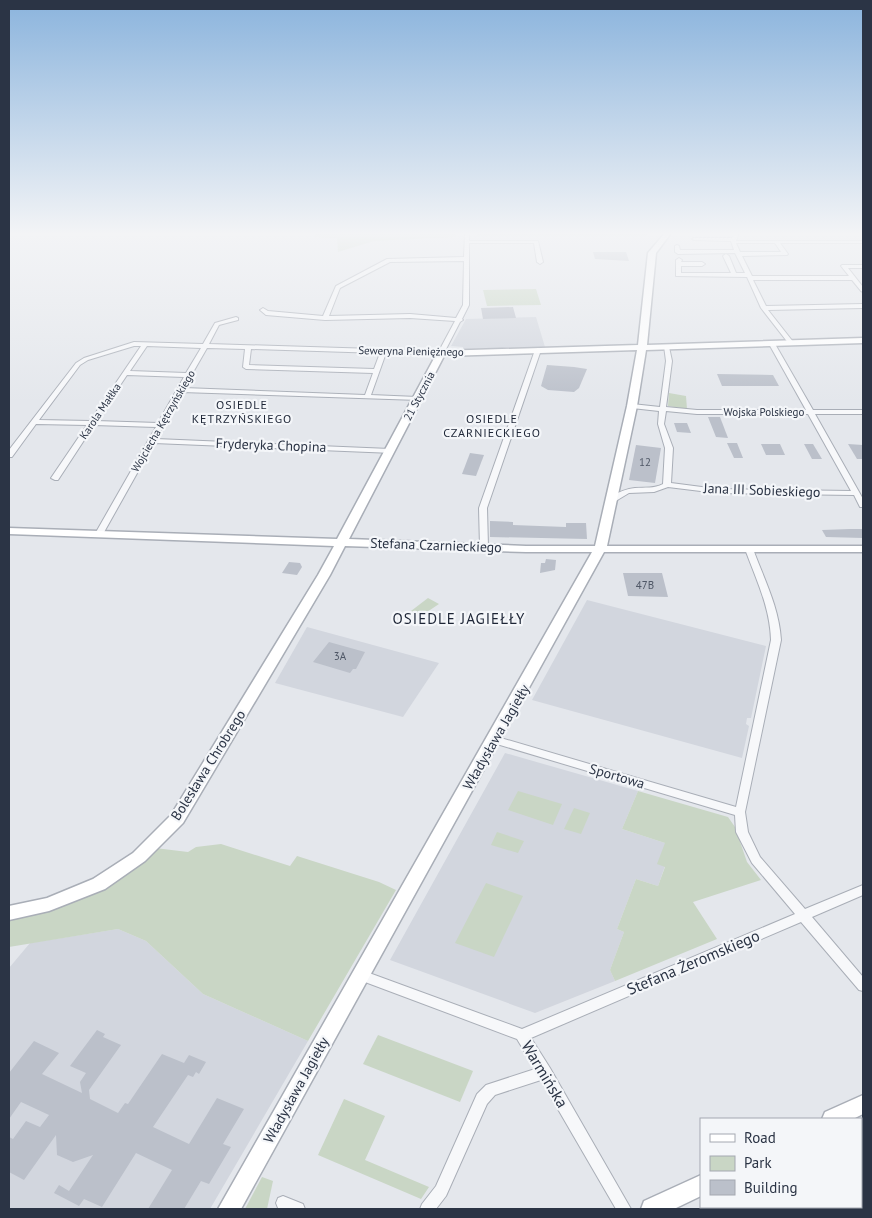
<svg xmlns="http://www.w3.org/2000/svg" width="872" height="1218" viewBox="0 0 872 1218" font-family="'PT Sans',sans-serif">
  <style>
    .built { fill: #d2d6de }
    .green { fill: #c9d6c5 }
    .building { fill: #bbc0ca }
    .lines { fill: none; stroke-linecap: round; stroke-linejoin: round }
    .street-casing { stroke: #a9aeb7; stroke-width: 2 }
    .secondary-casing { stroke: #a9aeb7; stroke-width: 3 }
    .street { fill: #f7f8fa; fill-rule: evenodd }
    .secondary { fill: #fff; fill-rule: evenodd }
    .labels { text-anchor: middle; stroke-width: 4.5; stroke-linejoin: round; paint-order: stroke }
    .far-street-label { font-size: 11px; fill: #2b3445; stroke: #f4f6f9 }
    .number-label { font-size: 11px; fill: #4f5766 }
    .far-neighbourhood-label { font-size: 12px; letter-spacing: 1px; fill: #1d2536; stroke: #f4f6f9 }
    .street-label { font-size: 14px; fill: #2b3445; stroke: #f4f6f9 }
    .neighbourhood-label { font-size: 15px; letter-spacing: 1px; fill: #1d2536; stroke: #f4f6f9 }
    .near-street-label { font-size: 16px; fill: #2b3445; stroke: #f4f6f9 }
  </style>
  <rect width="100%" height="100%" fill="#e4e7ec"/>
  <!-- built -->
  <g class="built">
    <path d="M536,317L545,347L463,349V347L451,346L466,319Z"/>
    <path d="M587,600L766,646L751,718H747L746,724L749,726L742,758L532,700Z"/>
    <path d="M307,627L439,663L403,717L275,683Z"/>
    <path d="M505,753L638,791L622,829L665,843V866L658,886L636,879L617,929L624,932L610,970L615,981L535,1013L390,960Z"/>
    <path d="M118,929L146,941L203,994L308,1041L210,1209H9V968L30,943Z"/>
  </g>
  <!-- green -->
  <g class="green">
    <path d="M315,233H456V237L374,241L338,252L337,238L315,237Z"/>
    <path d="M477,233H652L646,236H477Z"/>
    <path d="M536,289L541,305L487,306L483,290Z"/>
    <path d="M669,393L686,396L687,409L668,406Z"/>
    <path d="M428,598L439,604L421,616L411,611Z"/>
    <path d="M518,791L562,804L553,825L508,810Z"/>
    <path d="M638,791L728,817L735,827L747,862L761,880L693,902L717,939L615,981L610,970L624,932L617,929L636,879L658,886L665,867L657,864L665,843L622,829Z"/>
    <path d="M574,808L590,813L581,834L564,829Z"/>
    <path d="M497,832L524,841L518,853L491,845Z"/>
    <path d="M221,844L290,866L297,856L379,882L396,890L308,1041L203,994L146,941L118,929L9,947V916L24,913L155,848L188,852L196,847Z"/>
    <path d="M486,883L523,896L494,957L455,943Z"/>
    <path d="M378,1035L473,1071L460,1102L363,1064Z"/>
    <path d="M344,1099L385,1116L365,1160L429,1187L421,1199L318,1155Z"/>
    <path d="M262,1177L273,1181L267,1209H245Z"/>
  </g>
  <!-- building -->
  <g class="building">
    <path d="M593,252H626L629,261L595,259Z"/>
    <path d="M513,307L516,318L483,319L481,308Z"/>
    <path d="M547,365L574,367L587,369L579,388L574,392L548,390L541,386Z"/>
    <path d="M717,374L773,375L779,386H722Z"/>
    <path d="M708,417H720L728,438L716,437Z"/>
    <path d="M674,423H687L691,433L677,432Z"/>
    <path d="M727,443H737L743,458H734Z"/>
    <path d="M761,444H780L785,455H766Z"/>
    <path d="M804,444H813L822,459H812Z"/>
    <path d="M848,444L863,445V459H857Z"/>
    <path d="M636,445L661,448L655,483L629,480Z"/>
    <path d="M470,453L484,455L476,476L462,474Z"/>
    <path d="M490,521L513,522V525L566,527V523H586L587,539L490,537Z"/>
    <path d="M850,529H863V538L826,537L822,530Z"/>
    <path d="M546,559L556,560L555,570L540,573L541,563H545Z"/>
    <path d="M289,562L300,563L302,567L297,575L282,573Z"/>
    <path d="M623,573H662L668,597L628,596Z"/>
    <path d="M329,642L365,652L356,669H353L350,673L313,662Z"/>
    <path d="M97,1030L105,1034L103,1037L121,1045L89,1090L90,1099L118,1113L125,1103L128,1104L162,1054L184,1063L189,1055L206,1062L199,1074L196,1072L193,1077L188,1075L153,1127L189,1144L217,1098L244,1109L223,1144L231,1147L209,1184L201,1181L184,1209H148L172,1170L136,1153L102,1207L84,1199L79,1206L54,1193L59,1185L69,1191L93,1155L73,1162L57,1155L56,1135L24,1180L9,1172V1137L13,1139L26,1121L40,1127L49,1115L21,1102L9,1119V1073L34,1041L59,1053L42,1074L82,1093L80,1082L86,1073L70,1066Z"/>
  </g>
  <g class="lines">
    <!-- street casing -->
    <g class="street-casing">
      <g id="street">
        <path d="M465,233H469V241H538L543,262L540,264L537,262L534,243H469V305L462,319L463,320L460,322L444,353L441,355L386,353L371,395L417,397L419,398V400L182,392L156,439L390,449H393V453L154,443L103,534L99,536L95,534L156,427L94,425L58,480H55L51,478L87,425L36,424L12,457H9V450L76,363L84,358L134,342L203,344L215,323L236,317L238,318V320L219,325L209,344L439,351L455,321L410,318L325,320L266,315L260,310L263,308L268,311L323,316L336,286L387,259L464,257ZM464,261L463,305L456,318L410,314L329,316L340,288L390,262ZM134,346H141L90,421L39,420L80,365L88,360ZM147,346L201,348L186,373L130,371ZM207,348L245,349L243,367L246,369L373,373L365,395L184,388ZM251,349L380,353L374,369L249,365ZM127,375L184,377L158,423L96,421Z"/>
        <path d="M735,233H739L736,241H863V243H780L788,254L787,255L742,256L752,276H849L841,266L842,265H863V268H848L863,287V292L861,291L852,280H753L766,306L863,304V308L768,310L794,343L791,345L789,344L761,308L747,277L676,276V260L679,258L682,260L681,262H702L705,264L702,266H681V273H731L723,256L726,254L729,256L736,273H745L735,253L678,254L675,252V246L677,245L679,246L680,250H734L731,241L694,240L692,239L694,238H732ZM736,243H775L781,252H740Z"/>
        <path d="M772,342L775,344L813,410H863V414H815L863,499V507H860L854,495L717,493L668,487L654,492L629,493L614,502H608L607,500L608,498C617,493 625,489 635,488C645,487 654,489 663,484L665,448L658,424L659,411L632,408L629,406L632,404L660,407L666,361L664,346L669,347L672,361L666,407L697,410H806L769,344ZM666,411L697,414H808L851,491L717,489L671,483L673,448L664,424Z"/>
        <path d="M538,348L541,350L487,508L488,547L484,549H481L480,547L479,508L535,350Z"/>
        <path d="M746,547H749L753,549C764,579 779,607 781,640L745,812L748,832L760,857L805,909L863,885V895L812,917L863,977V991L859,990L801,922L531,1038L550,1068L631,1209H616L541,1080L495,1095L487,1104L446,1196L436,1209H420L422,1204L436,1186L477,1094L486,1085L535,1069L517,1039L357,979L355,975L357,971L361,970L522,1029L795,914L752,863L736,832L735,815L490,742L489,740L490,738L494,736L736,807L771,640C770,607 756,579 745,549Z"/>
        <path d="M283,1196L303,1204L305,1209L278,1208L276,1203L278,1198Z"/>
      </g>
    </g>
    <!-- secondary casing -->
    <g class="secondary-casing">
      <g id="secondary">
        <path d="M665,233H671L656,253L647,345L863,338V343L646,350L637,406L607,546H863V552H604L241,1209H218L592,552H526L345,546L330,575L183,823L145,861L105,889L49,911L9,920V906L47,898L93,879L133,853L171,815L318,575L334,546L9,534V528L337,539L438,351L638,345L648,253ZM637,350L627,406L595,546H526L349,539L444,356Z"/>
        <path d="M863,1095V1114L853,1119H822L825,1112Z"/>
        <path d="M701,1175V1196L674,1209H641L644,1201Z"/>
      </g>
    </g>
    <!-- street -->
    <use href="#street" class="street"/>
    <!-- secondary -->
    <use href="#secondary" class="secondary"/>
  </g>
  <!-- sky -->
  <linearGradient id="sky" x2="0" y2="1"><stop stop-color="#8bb4dd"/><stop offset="0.58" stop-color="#f3f4f6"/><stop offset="1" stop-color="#f3f4f6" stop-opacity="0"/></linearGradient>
  <rect width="872" height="403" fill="url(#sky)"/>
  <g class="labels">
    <!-- far-street labels -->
    <g class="far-street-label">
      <text transform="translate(411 351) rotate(1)" y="4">Seweryna Pieniężnego</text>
      <text transform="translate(419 396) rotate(-62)" y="4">21 Stycznia</text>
      <text transform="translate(100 411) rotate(-56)" y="4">Karola Małłka</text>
      <text x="764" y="416">Wojska Polskiego</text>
      <text transform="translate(163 421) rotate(-60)" y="4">Wojciecha Kętrzyńskiego</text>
    </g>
    <!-- number labels -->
    <g class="number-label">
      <text x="645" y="466">12</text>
      <text x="645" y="589">47B</text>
      <text x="340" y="660">3A</text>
    </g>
    <!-- far-neighbourhood labels -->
    <g class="far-neighbourhood-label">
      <text x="242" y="409">OSIEDLE<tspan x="242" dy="14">KĘTRZYŃSKIEGO</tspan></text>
      <text x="492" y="423">OSIEDLE<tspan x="492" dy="14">CZARNIECKIEGO</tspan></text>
    </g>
    <!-- street labels -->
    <g class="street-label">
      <text transform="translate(271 445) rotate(2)" y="5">Fryderyka Chopina</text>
      <text transform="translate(762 490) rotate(2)" y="5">Jana III Sobieskiego</text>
      <text transform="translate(436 545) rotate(2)" y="5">Stefana Czarnieckiego</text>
      <text transform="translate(496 737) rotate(-60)" y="5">Władysława Jagiełły</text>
      <text transform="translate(208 765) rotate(-58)" y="5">Bolesława Chrobrego</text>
      <text transform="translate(617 776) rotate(16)" y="5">Sportowa</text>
      <text transform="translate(296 1090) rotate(-61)" y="5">Władysława Jagiełły</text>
    </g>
    <!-- neighbourhood labels -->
    <g class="neighbourhood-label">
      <text x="459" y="624">OSIEDLE JAGIEŁŁY</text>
    </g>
    <!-- near-street labels -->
    <g class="near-street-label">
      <text transform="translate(693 962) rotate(-23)" y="6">Stefana Żeromskiego</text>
      <text transform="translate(545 1074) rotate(59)" y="6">Warmińska</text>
    </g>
  </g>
  <!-- border -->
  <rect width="872" height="1218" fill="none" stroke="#2b3445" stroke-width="20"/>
  <!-- legend -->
  <rect x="700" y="1118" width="162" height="90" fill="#f4f6f9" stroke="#a4a8b1"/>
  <rect x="710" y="1134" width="25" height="8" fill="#ffffff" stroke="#a4a8b1"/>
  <text x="744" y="1143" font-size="15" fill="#2b3445">Road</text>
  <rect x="710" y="1156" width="25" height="15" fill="#c9d6c5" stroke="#a4a8b1"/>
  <text x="744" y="1168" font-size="15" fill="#2b3445">Park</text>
  <rect x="710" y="1180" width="25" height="15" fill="#bbc0ca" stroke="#a4a8b1"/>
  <text x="744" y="1193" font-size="15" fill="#2b3445">Building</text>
</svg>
